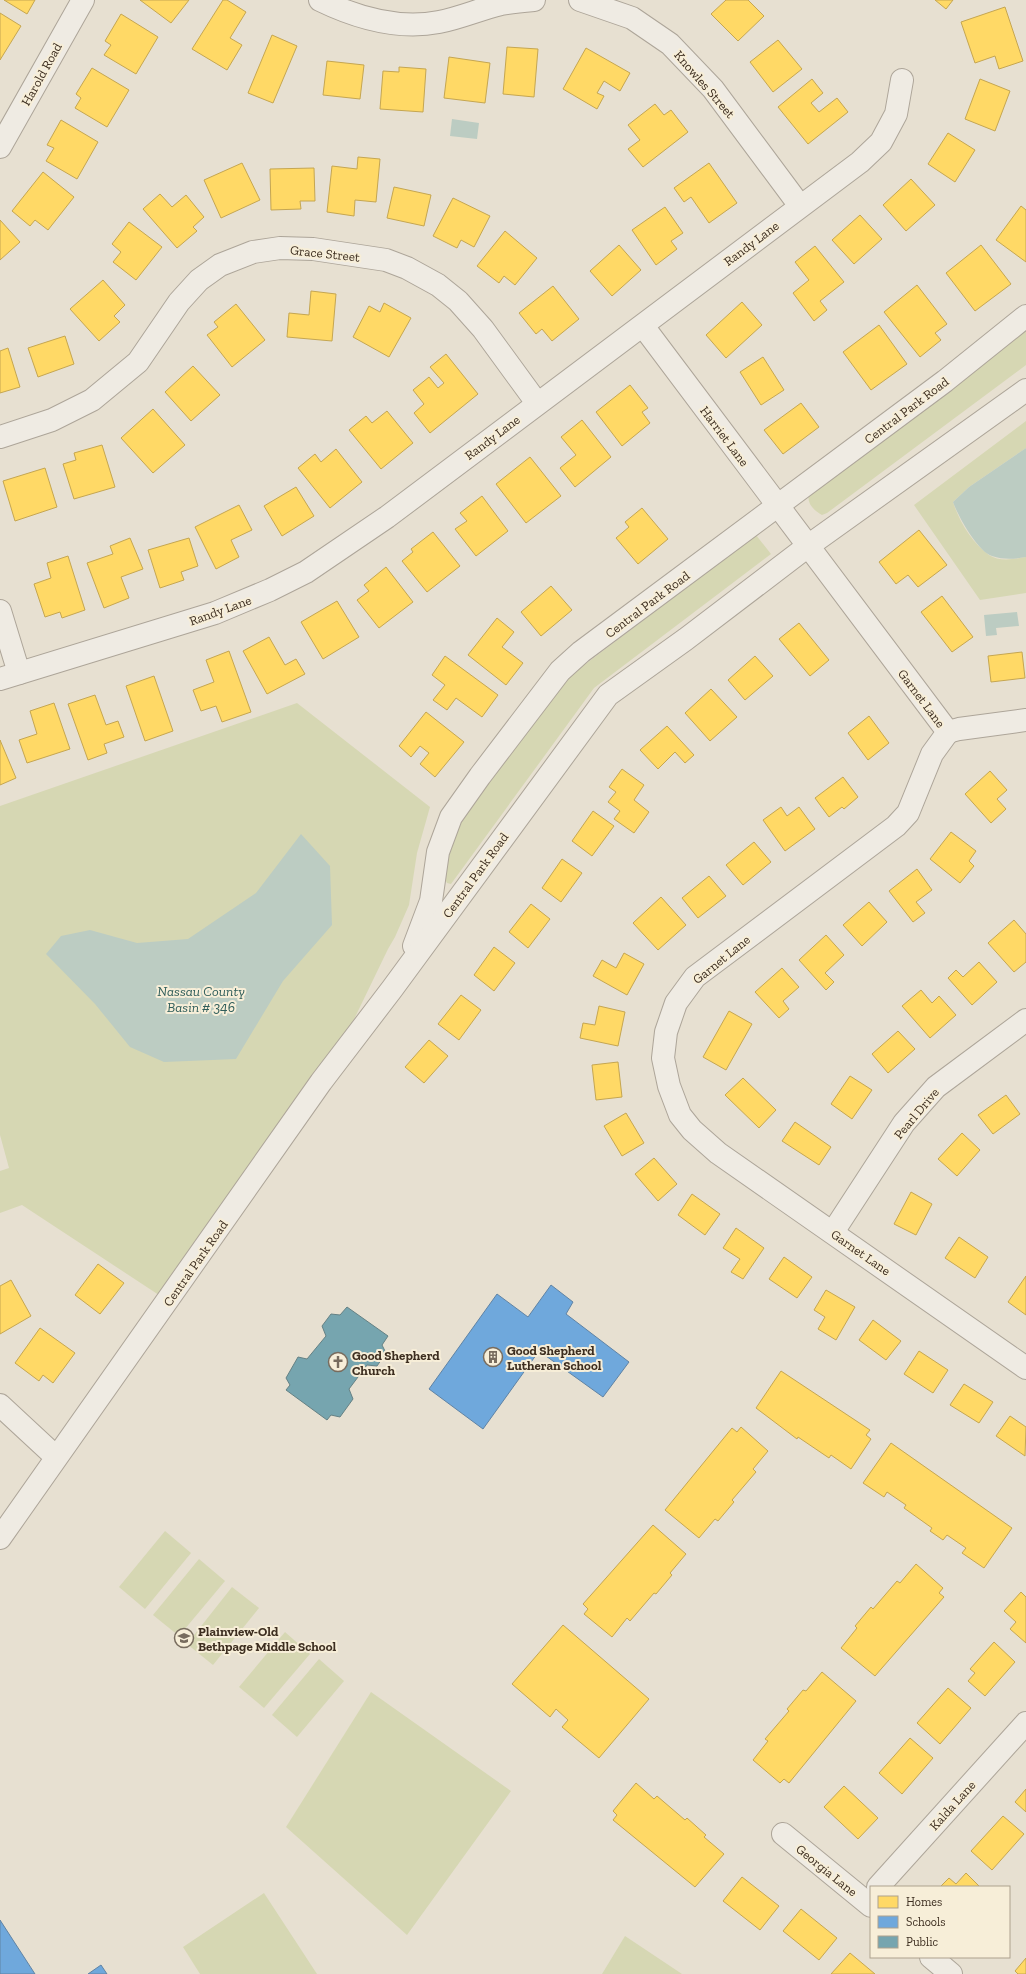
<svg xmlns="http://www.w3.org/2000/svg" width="1026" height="1974" viewBox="0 0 1026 1974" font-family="'Zilla Slab',serif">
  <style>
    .green { fill: #d6d7b3 }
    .water { fill: #bcccc2 }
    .homes { fill: #ffd966; stroke: #c5a651 }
    .schools { fill: #6fa8dc; stroke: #6083a4 }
    .public { fill: #76a5af; stroke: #658184 }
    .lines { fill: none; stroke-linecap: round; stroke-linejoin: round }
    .minor-casing { stroke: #ada599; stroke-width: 24 }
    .minor { stroke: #efebe3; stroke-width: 22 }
    .labels { text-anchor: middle; stroke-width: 4; stroke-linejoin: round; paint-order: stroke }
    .street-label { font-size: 13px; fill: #3d2e20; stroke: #f7eed8 }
    .poi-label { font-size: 13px; font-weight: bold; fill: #3d2e20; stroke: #f7eed8; text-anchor: start }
    .water-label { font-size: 14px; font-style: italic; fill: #2f5d5a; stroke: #f7eed8 }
  </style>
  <rect width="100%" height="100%" fill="#e7e0d1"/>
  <!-- green -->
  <g class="green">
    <path d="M1026,329V365L827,513L822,515C813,510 805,502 810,492Z"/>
    <path d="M1026,421V448L969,487L953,502C959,521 972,543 989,555C999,562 1015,559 1026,557V593L980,600L914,505Z"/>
    <path d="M756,535L771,554L594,688L451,884L447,883L445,879L450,842L467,811L571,675Z"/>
    <path d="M297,703L430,807L417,853L409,905L395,937L388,949L345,1038L165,1299L22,1205L0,1213V1171L9,1168L0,1135V806Z"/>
    <path d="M165,1531L191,1553L145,1609L119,1587Z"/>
    <path d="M199,1559L225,1581L179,1636L153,1615Z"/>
    <path d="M232,1587L259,1608L213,1665L187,1644Z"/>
    <path d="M285,1632L310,1654L264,1708L239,1687Z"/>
    <path d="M319,1659L344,1681L297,1737L272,1715Z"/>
    <path d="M371,1692L511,1791L407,1935L286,1827Z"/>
    <path d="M264,1893L317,1974H200L183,1947Z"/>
    <path d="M625,1936L682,1974H602Z"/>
  </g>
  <!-- water -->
  <g class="water">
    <path d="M452,119L479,123L477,139L450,136Z"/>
    <path d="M1026,448V557C1014,559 1004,560 992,556C978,552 958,516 953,502L969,487Z"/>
    <path d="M1017,612L1019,626L996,628L997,635L986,636L984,615Z"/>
    <path d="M301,834L330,866L332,925L283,981L236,1059L164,1062L130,1047L95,1004L46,954L61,936L90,930L137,943L188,939L256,893Z"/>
  </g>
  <!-- homes -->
  <g class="homes">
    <path d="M4,0H35L27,14Z"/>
    <path d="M140,0H189L171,23Z"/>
    <path d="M223,0H227L246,12L230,38L242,45L227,70L192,49Z"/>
    <path d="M726,0H748L764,16L738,41L711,14Z"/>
    <path d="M935,0H953L946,9Z"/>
    <path d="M1005,7L1023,61L999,69L995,56L975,63L961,22Z"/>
    <path d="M0,13L21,26L0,60Z"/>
    <path d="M121,14L158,37L136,74L104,55L111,45L105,41Z"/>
    <path d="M272,35L297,46L273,103L248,93Z"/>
    <path d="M778,40L802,69L773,92L750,62Z"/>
    <path d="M507,47L538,49L534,97L503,94Z"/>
    <path d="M586,48L630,73L620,91L604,81L597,93L604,96L597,109L563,89Z"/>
    <path d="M449,57L490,63L485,103L444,98Z"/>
    <path d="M327,61L364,65L360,99L323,95Z"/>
    <path d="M399,67L426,69L423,112L380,109L383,71L399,72Z"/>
    <path d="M92,68L129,90L107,127L75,108L81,98L76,94Z"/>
    <path d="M812,79L823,93L811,103L819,112L837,98L848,112L808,144L778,107Z"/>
    <path d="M980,79L1010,91L995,131L965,119Z"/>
    <path d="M655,104L664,115L671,110L688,132L643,167L628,149L640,140L628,125Z"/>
    <path d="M61,120L98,142L77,179L46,161L54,148L47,145Z"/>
    <path d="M948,133L975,150L955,182L928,164Z"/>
    <path d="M358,157L380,159L376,202L355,200L354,216L327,212L332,166L357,169Z"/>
    <path d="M242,163L260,200L221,218L204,180Z"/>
    <path d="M709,163L737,203L709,223L691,197L684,202L674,188Z"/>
    <path d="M314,168L315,201H300L301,209L271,210L270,169Z"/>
    <path d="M43,172L74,197L48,230L35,220L30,226L12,211Z"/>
    <path d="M911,179L935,205L906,231L883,205Z"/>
    <path d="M394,187L431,195L424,226L387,218Z"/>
    <path d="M160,194L172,207L186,195L204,217L193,227L197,231L177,248L143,209Z"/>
    <path d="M453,198L490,216L474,247L461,240L457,248L433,236Z"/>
    <path d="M1021,206L1026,210V262L996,240Z"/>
    <path d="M665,207L683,233L671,241L677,249L656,265L632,230Z"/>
    <path d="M860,215L882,239L854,264L832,240Z"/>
    <path d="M0,220L20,242L0,260Z"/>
    <path d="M129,222L162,247L136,280L113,262L121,252L112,244Z"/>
    <path d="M505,231L537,258L515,285L504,276L499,283L477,266Z"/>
    <path d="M619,245L641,270L612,296L590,271Z"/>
    <path d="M981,245L1011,284L975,311L946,273Z"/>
    <path d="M815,246L844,282L820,301L827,310L814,321L793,293L809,280L795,262Z"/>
    <path d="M103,280L125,305L114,316L120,322L99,341L70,309Z"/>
    <path d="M917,285L947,324L935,333L941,340L920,357L884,312Z"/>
    <path d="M553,286L579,319L552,341L542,329L536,334L519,313Z"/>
    <path d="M311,291L336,294L332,341L287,337L289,313L309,315Z"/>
    <path d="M742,302L762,325L726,358L706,335Z"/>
    <path d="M384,303L411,318L389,357L353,337L369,306L380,312Z"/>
    <path d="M236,304L265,340L232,367L207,335L218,327L214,322Z"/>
    <path d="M879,325L907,364L871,390L843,352Z"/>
    <path d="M65,336L74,364L38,377L28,348Z"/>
    <path d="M8,348L20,387L0,393V351Z"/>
    <path d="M446,354L478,394L430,433L414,413L424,404L413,390L429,377L438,388L444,383L430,367Z"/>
    <path d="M763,357L784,390L761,405L740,372Z"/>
    <path d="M193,366L220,395L191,421L165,392Z"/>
    <path d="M630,385L648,408L642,412L650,423L622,446L596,412Z"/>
    <path d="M801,403L819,427L783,454L764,430Z"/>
    <path d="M153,409L185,445L153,473L121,438Z"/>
    <path d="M387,411L413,443L381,469L349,430L366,416L372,423Z"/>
    <path d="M582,420L611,457L575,487L560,468L576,455L561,437Z"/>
    <path d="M102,445L115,487L74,499L63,464L76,460L74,453Z"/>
    <path d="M336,449L362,482L330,508L298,468L315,454L321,462Z"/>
    <path d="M530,457L561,496L526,523L496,484Z"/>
    <path d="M45,468L57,507L15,521L3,481Z"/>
    <path d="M296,487L314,516L282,536L264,506Z"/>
    <path d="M482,496L508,531L476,556L455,529L467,521L460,513Z"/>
    <path d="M239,505L252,530L231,540L239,557L216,569L195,527Z"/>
    <path d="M642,508L668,539L638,564L616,538L629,527L625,522Z"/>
    <path d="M919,530L947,565L918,587L908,575L896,584L879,562Z"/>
    <path d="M433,532L460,566L427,592L402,561L413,552L411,549Z"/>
    <path d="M130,538L143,569L121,577L129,598L104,608L87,563L113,554L110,546Z"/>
    <path d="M189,538L198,566L181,572L184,580L160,588L148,550Z"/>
    <path d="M68,556L85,610L62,618L60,612L45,617L34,584L51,578L47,563Z"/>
    <path d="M386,567L413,602L379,628L357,600L369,591L364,585Z"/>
    <path d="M551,586L572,610L541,636L521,612Z"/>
    <path d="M942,596L973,637L952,652L921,612Z"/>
    <path d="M337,601L359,637L323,659L301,622Z"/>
    <path d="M497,618L514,632L502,647L523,663L506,685L468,655Z"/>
    <path d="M799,623L829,660L810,676L779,639Z"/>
    <path d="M269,637L285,665L296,659L305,674L267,694L243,651Z"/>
    <path d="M229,651L251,712L222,722L216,706L201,711L193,690L214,682L206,660Z"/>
    <path d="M1022,652L1025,678L991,682L988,656Z"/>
    <path d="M445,656L498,695L482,717L456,698L447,710L433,700L445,685L432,675Z"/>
    <path d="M755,656L773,676L745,700L728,680Z"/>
    <path d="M154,676L173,731L145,741L126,686Z"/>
    <path d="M711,689L737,717L710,741L685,713Z"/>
    <path d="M95,695L106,725L118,721L124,737L104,744L107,753L88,760L68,704Z"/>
    <path d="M54,703L70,749L27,763L19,740L37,734L30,711Z"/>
    <path d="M426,712L464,742L435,777L420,764L429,753L420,746L411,757L399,746Z"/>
    <path d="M869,716L889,743L868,760L848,733Z"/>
    <path d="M667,726L694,755L685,763L675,752L658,769L640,750Z"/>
    <path d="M0,740L16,778L0,785Z"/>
    <path d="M622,769L644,785L634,800L649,812L634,833L614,819L620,811L608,802L616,792L609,787Z"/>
    <path d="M990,771L1007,790L997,799L1006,809L991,823L965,794Z"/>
    <path d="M843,777L858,797L844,809L842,807L829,817L815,798Z"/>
    <path d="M781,807L787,816L799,807L815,829L785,851L763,820Z"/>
    <path d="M593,811L614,826L592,856L572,841Z"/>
    <path d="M951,832L976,851L969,861L974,866L960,883L930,859Z"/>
    <path d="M754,842L771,862L743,885L726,865Z"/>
    <path d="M562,859L582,873L561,902L542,888Z"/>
    <path d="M917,869L932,890L916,902L925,913L913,922L889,891Z"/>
    <path d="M709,876L726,896L698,918L682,898Z"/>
    <path d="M661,897L686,925L658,950L633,923Z"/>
    <path d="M869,902L887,922L862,946L843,925Z"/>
    <path d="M531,904L550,919L528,948L509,932Z"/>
    <path d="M1014,920L1026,934V962L1014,972L988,943Z"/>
    <path d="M826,935L844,955L825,973L834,982L826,990L799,960Z"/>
    <path d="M494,947L515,963L494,991L474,975Z"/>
    <path d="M624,953L644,964L627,995L593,976L602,960L616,968Z"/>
    <path d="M979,962L997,982L972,1005L948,978L956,970L963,977Z"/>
    <path d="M782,968L799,987L783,1001L789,1009L779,1018L755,992Z"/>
    <path d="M921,990L932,1003L939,996L956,1015L930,1038L902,1006Z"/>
    <path d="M461,995L481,1010L459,1040L438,1024Z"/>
    <path d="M599,1006L625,1012L618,1046L580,1038L583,1023L595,1025Z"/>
    <path d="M729,1011L752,1024L726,1070L703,1057Z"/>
    <path d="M898,1031L915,1049L888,1073L872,1054Z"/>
    <path d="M429,1040L448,1056L424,1083L405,1067Z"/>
    <path d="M618,1062L622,1097L596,1100L592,1065Z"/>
    <path d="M850,1076L872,1090L852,1119L831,1104Z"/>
    <path d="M743,1078L776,1110L759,1128L725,1095Z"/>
    <path d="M1006,1095L1020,1114L993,1134L978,1115Z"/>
    <path d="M626,1113L644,1143L622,1156L604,1126Z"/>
    <path d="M795,1122L831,1147L819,1165L782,1141Z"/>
    <path d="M962,1133L980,1150L957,1176L938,1159Z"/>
    <path d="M654,1158L677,1184L658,1201L635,1174Z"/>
    <path d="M911,1192L932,1204L916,1235L894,1224Z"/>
    <path d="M692,1194L720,1214L705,1235L678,1215Z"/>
    <path d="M736,1228L764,1248L743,1279L731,1272L740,1259L723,1248Z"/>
    <path d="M959,1237L988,1257L975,1278L945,1258Z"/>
    <path d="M784,1257L812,1277L797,1298L769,1279Z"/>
    <path d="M98,1264L124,1283L100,1314L75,1295Z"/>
    <path d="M1026,1276V1315L1008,1302Z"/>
    <path d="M11,1280L31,1316L0,1334V1286Z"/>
    <path d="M826,1290L855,1307L836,1340L818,1329L825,1317L814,1310Z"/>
    <path d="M873,1320L901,1341L886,1360L859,1340Z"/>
    <path d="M40,1328L75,1353L53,1383L43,1375L39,1381L15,1363Z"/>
    <path d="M919,1351L948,1370L933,1393L904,1374Z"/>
    <path d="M781,1371L870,1430L866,1435L871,1439L851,1469L831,1455L829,1458L798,1437L797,1439L756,1408Z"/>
    <path d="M964,1384L993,1402L979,1423L950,1405Z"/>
    <path d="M1010,1416L1026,1427L1025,1456L996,1436Z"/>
    <path d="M741,1427L768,1451L753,1469L756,1472L732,1500L734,1502L718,1521L715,1519L699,1538L665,1510L732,1428L737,1432Z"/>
    <path d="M891,1443L1012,1528L984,1568L962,1553L966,1548L947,1535L943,1540L930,1531L932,1528L904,1508L906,1505L887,1492L884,1497L863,1483Z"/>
    <path d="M653,1525L686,1554L670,1573L672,1575L656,1594L654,1593L630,1621L627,1618L612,1637L584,1614L588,1609L583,1604Z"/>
    <path d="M916,1564L943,1588L939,1593L944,1597L875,1676L841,1648L857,1628L855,1626L871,1607L873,1609L897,1581L900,1583Z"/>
    <path d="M1021,1592L1026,1597V1643L1010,1629L1016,1622L1004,1611Z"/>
    <path d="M563,1625L649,1699L599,1758L562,1727L568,1720L556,1709L550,1717L512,1684Z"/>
    <path d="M994,1642L1015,1662L985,1696L968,1681L975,1673L970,1669Z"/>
    <path d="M822,1672L856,1701L789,1783L784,1779L780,1783L753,1760L768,1741L765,1739L789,1711L787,1709L803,1690L806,1691Z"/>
    <path d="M948,1688L971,1708L940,1744L917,1723Z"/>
    <path d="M910,1738L933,1758L902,1794L879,1773Z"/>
    <path d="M636,1783L654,1799L657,1796L685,1820L687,1818L706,1835L704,1837L724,1854L695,1887L613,1820L617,1815L613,1811Z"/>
    <path d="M844,1786L878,1818L858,1839L824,1807Z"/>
    <path d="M1026,1789V1812L1015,1802Z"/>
    <path d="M1003,1816L1024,1834L992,1870L971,1851Z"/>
    <path d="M966,1873L980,1887H940L949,1878L956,1884Z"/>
    <path d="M742,1877L779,1906L760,1930L723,1901Z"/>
    <path d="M801,1909L837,1938L819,1960L783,1931Z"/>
    <path d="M850,1953L875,1974H831Z"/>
    <path d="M1026,1958V1974H1018L1015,1971Z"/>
  </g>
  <!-- schools -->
  <g class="schools">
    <path d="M551,1285L573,1302L566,1314L629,1362L603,1397L539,1351L483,1429L429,1389L497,1294L528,1317Z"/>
    <path d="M0,1920L35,1974H0Z"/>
    <path d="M101,1965L107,1974H88Z"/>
  </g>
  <!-- public -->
  <path class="public" d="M347,1307L388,1336L382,1345L386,1353L377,1366L367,1365L349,1389L353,1399L340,1417L331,1415L327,1420L286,1390L290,1385L286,1378L298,1357L307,1359L326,1336L322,1326L331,1314L340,1315Z"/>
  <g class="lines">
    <!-- minor casing -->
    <g class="minor-casing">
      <g id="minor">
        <path d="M320,0C357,18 397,30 439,22C460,18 480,9 501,4C512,2 523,1 534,0"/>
        <path d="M580,0L632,18L670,44L713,89L800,206"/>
        <path d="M0,147L83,0"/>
        <path d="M643,326L948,732"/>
        <path d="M0,437L52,420L92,400L138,362L179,302L199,280L220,265L253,252L280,248L313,249L386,260L407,268L438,285L458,301L483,329L537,403"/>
        <path d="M0,611L19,673"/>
        <path d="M0,679L215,613L270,590L306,572L387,517L860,162L881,142L896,114L902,80"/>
        <path d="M948,732L932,754L908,813L896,826L695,977L676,1003L666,1032L663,1058L669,1086L680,1115L692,1130L718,1153L1026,1368"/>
        <path d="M948,732L959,729L1026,720"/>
        <path d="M414,946L431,901L438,852L451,817L480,776L560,671L581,652L945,381L1026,316"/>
        <path d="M833,1232L904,1123L936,1087L1026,1020"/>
        <path d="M0,1405L56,1457"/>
        <path d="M0,1538L321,1082L392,989L608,695L686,639L808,546L1026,390"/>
        <path d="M783,1834L871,1906"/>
        <path d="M878,1887L1026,1723"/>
        <path d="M931,1957L951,1974"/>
      </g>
    </g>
    <!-- minor -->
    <use href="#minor" class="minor"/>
  </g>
  <!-- icons -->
  <defs>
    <g id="building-ring" transform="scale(1)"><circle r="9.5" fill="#f7eed8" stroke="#786c5e" stroke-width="1.5"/><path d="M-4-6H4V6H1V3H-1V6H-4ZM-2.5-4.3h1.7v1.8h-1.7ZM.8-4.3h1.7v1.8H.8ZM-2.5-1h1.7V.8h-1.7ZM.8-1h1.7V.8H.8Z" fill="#786c5e"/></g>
    <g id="church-ring" transform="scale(1)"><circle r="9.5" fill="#f7eed8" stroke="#786c5e" stroke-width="1.5"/><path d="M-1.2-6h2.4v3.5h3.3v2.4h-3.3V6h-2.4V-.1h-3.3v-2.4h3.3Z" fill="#786c5e"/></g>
    <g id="school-ring" transform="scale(1)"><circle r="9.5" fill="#f7eed8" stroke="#786c5e" stroke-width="1.5"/><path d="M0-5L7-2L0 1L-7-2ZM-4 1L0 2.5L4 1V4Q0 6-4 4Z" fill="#786c5e"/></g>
  </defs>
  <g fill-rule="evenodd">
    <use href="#building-ring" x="493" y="1357"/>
    <use href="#church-ring" x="338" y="1362"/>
    <use href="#school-ring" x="184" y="1638"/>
  </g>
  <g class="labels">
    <!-- street labels -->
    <g class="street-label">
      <text transform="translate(41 74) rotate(-61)" y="5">Harold Road</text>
      <text transform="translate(705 84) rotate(49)" y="5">Knowles Street</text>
      <text transform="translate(751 243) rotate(-37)" y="5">Randy Lane</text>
      <text transform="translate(325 253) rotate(6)" y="5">Grace Street</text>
      <text transform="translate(906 410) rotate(-37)" y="5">Central Park Road</text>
      <text transform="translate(725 436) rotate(53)" y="5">Harriet Lane</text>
      <text transform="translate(492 437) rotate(-37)" y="5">Randy Lane</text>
      <text transform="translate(647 604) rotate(-37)" y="5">Central Park Road</text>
      <text transform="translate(220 610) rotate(-20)" y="5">Randy Lane</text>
      <text transform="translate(922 698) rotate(53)" y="5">Garnet Lane</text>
      <text transform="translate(475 875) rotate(-54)" y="5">Central Park Road</text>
      <text transform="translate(721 959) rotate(-39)" y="5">Garnet Lane</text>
      <text transform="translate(916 1113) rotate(-50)" y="5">Pearl Drive</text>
      <text transform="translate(861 1252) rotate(35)" y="5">Garnet Lane</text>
      <text transform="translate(195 1263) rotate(-55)" y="5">Central Park Road</text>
      <text transform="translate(952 1805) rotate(-48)" y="5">Kalda Lane</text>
      <text transform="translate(827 1870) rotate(39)" y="5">Georgia Lane</text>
    </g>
    <!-- poi labels -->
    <g class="poi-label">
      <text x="507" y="1355">Good Shepherd<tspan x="507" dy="15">Lutheran School</tspan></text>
      <text x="352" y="1360">Good Shepherd<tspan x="352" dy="15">Church</tspan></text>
      <text x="198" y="1636">Plainview-Old<tspan x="198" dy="15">Bethpage Middle School</tspan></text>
    </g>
    <!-- water labels -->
    <g class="water-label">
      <text x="201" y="996">Nassau County<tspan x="201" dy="16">Basin # 346</tspan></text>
    </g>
  </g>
  <!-- legend -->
  <rect x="870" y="1886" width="140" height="72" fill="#f7eed8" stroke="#ada18e"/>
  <rect x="878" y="1896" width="20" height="12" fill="#ffd966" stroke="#ada18e"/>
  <text x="906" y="1906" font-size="12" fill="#3d2e20">Homes</text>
  <rect x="878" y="1916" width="20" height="12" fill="#6fa8dc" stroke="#ada18e"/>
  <text x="906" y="1926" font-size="12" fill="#3d2e20">Schools</text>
  <rect x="878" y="1936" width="20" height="12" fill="#76a5af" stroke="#ada18e"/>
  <text x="906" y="1946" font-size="12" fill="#3d2e20">Public</text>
</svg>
